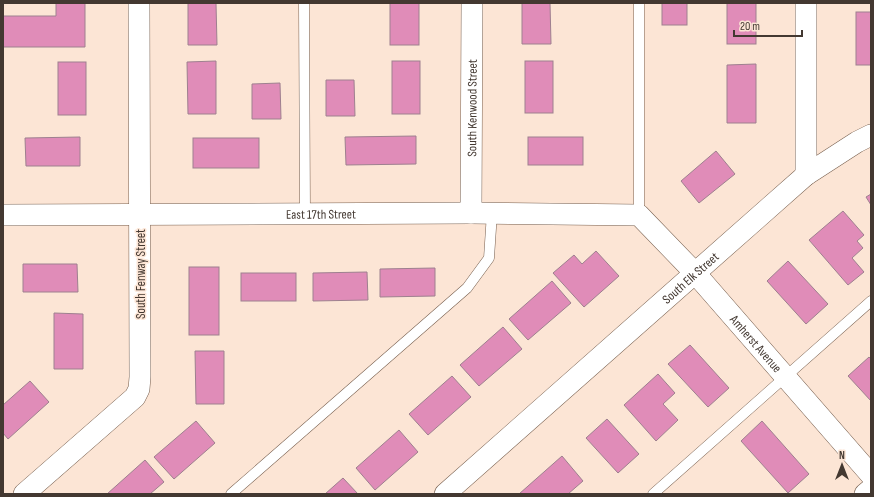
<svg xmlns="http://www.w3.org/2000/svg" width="874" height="497" viewBox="0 0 874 497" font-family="'Sofia Sans Condensed',sans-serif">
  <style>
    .building { fill: #e08cb8; stroke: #9e808f }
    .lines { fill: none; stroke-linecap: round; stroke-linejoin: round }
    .lane-casing { stroke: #775f4e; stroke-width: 11 }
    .street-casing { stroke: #775f4e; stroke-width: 22 }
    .lane { stroke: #fff; stroke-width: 10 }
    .street { stroke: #fff; stroke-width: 21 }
    .labels { text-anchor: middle; stroke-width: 3; stroke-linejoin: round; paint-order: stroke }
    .street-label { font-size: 13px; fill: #433831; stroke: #fce5d5 }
  </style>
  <rect width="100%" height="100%" fill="#fce5d5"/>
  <!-- building -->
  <g class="building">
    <path d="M56,3H85V47H3V16H56Z"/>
    <path d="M188,3H216L217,45H188Z"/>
    <rect x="390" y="3" width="29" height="42"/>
    <path d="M522,3H550L551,44H522Z"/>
    <rect x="662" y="3" width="25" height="22"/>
    <rect x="727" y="3" width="29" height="41"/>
    <rect x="856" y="12" width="15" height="53"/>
    <path d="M216,61V114H188L187,62Z"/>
    <rect x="392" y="61" width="28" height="53"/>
    <rect x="525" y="61" width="28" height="52"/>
    <rect x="58" y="62" width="28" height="53"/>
    <path d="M756,64V123H727V65Z"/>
    <path d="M326,80H354L355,116H326Z"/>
    <path d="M280,83L281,119H252V84Z"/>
    <path d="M416,136V164L346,165L345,137Z"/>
    <path d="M80,137V166H26L25,138Z"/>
    <rect x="528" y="137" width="55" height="28"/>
    <rect x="193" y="138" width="66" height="30"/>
    <path d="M716,151L735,174L699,203L681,181Z"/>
    <path d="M871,194V205L866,197Z"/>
    <path d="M843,211L864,235L857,241L863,248L852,258L864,272L848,285L809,240Z"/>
    <path d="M596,251L619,276L584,307L553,273L574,255L582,264Z"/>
    <path d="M788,261L828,304L806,324L767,281Z"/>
    <path d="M23,264H77L78,292H23Z"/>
    <rect x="189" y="267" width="30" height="68"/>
    <path d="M435,268V296L380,297V269Z"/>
    <path d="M367,272L368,300L313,301V273Z"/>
    <rect x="241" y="273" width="55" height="28"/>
    <path d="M552,281L571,303L528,340L509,319Z"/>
    <path d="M54,313L83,314V369H54Z"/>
    <path d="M503,327L522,349L479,386L460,365Z"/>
    <path d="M690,345L729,388L708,407L668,364Z"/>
    <path d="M195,351H224V404H196Z"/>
    <path d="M869,357L871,359V401L848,376Z"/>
    <path d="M658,374L675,393L663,404L678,420L656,441L624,405Z"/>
    <path d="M452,376L471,397L428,435L409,414Z"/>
    <path d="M30,381L49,402L8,439L3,433V405Z"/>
    <path d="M607,419L639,454L618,473L586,438Z"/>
    <path d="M196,421L215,443L174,479L154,457Z"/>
    <path d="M762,421L809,474L788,493L741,441Z"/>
    <path d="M399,430L418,452L375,490L356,468Z"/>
    <path d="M562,456L583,481L568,494H519Z"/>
    <path d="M145,460L164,482L150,494H107Z"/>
    <path d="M343,478L358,494H325Z"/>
  </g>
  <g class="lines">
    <!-- lane casing -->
    <g class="lane-casing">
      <g id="lane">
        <path d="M304,3L305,214"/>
        <path d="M639,215V3"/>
        <path d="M231,494L467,288L489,258L492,213"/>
        <path d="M653,494L871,301"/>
      </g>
    </g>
    <!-- street casing -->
    <g class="street-casing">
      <g id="street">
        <path d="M806,175V3"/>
        <path id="s1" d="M471,213L472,3"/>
        <path id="s2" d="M3,215L471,213L639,215L695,273L871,475"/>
        <path d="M24,494L135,397L139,389L140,377L139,3"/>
        <path id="s3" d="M445,494L806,175L857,142L871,135"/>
        <path d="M865,494L871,489"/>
      </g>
    </g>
    <!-- lane -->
    <use href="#lane" class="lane"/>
    <!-- street -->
    <use href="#street" class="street"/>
  </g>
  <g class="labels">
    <!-- street labels -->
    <g class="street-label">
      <text dy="5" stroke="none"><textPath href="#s1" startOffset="105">South Kenwood Street</textPath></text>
      <text dy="5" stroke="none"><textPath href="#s2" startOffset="318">East 17th Street</textPath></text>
      <text transform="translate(140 274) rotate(-90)" y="5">South Fenway Street</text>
      <text dy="5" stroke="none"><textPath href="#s3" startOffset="327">South Elk Street</textPath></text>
      <text dy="5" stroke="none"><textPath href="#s2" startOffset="810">Amherst Avenue</textPath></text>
    </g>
  </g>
  <!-- border -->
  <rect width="874" height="497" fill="none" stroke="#433831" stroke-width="8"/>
  <!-- north arrow -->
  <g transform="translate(842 465)" stroke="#fce5d5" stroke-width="3" paint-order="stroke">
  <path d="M0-3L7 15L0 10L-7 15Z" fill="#433831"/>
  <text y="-6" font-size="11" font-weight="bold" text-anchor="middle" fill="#433831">N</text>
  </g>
  <!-- scale -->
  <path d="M734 30v6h68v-6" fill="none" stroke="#433831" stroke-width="2"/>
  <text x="740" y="30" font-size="12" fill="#433831" stroke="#fce5d5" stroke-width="3" paint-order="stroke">20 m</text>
</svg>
